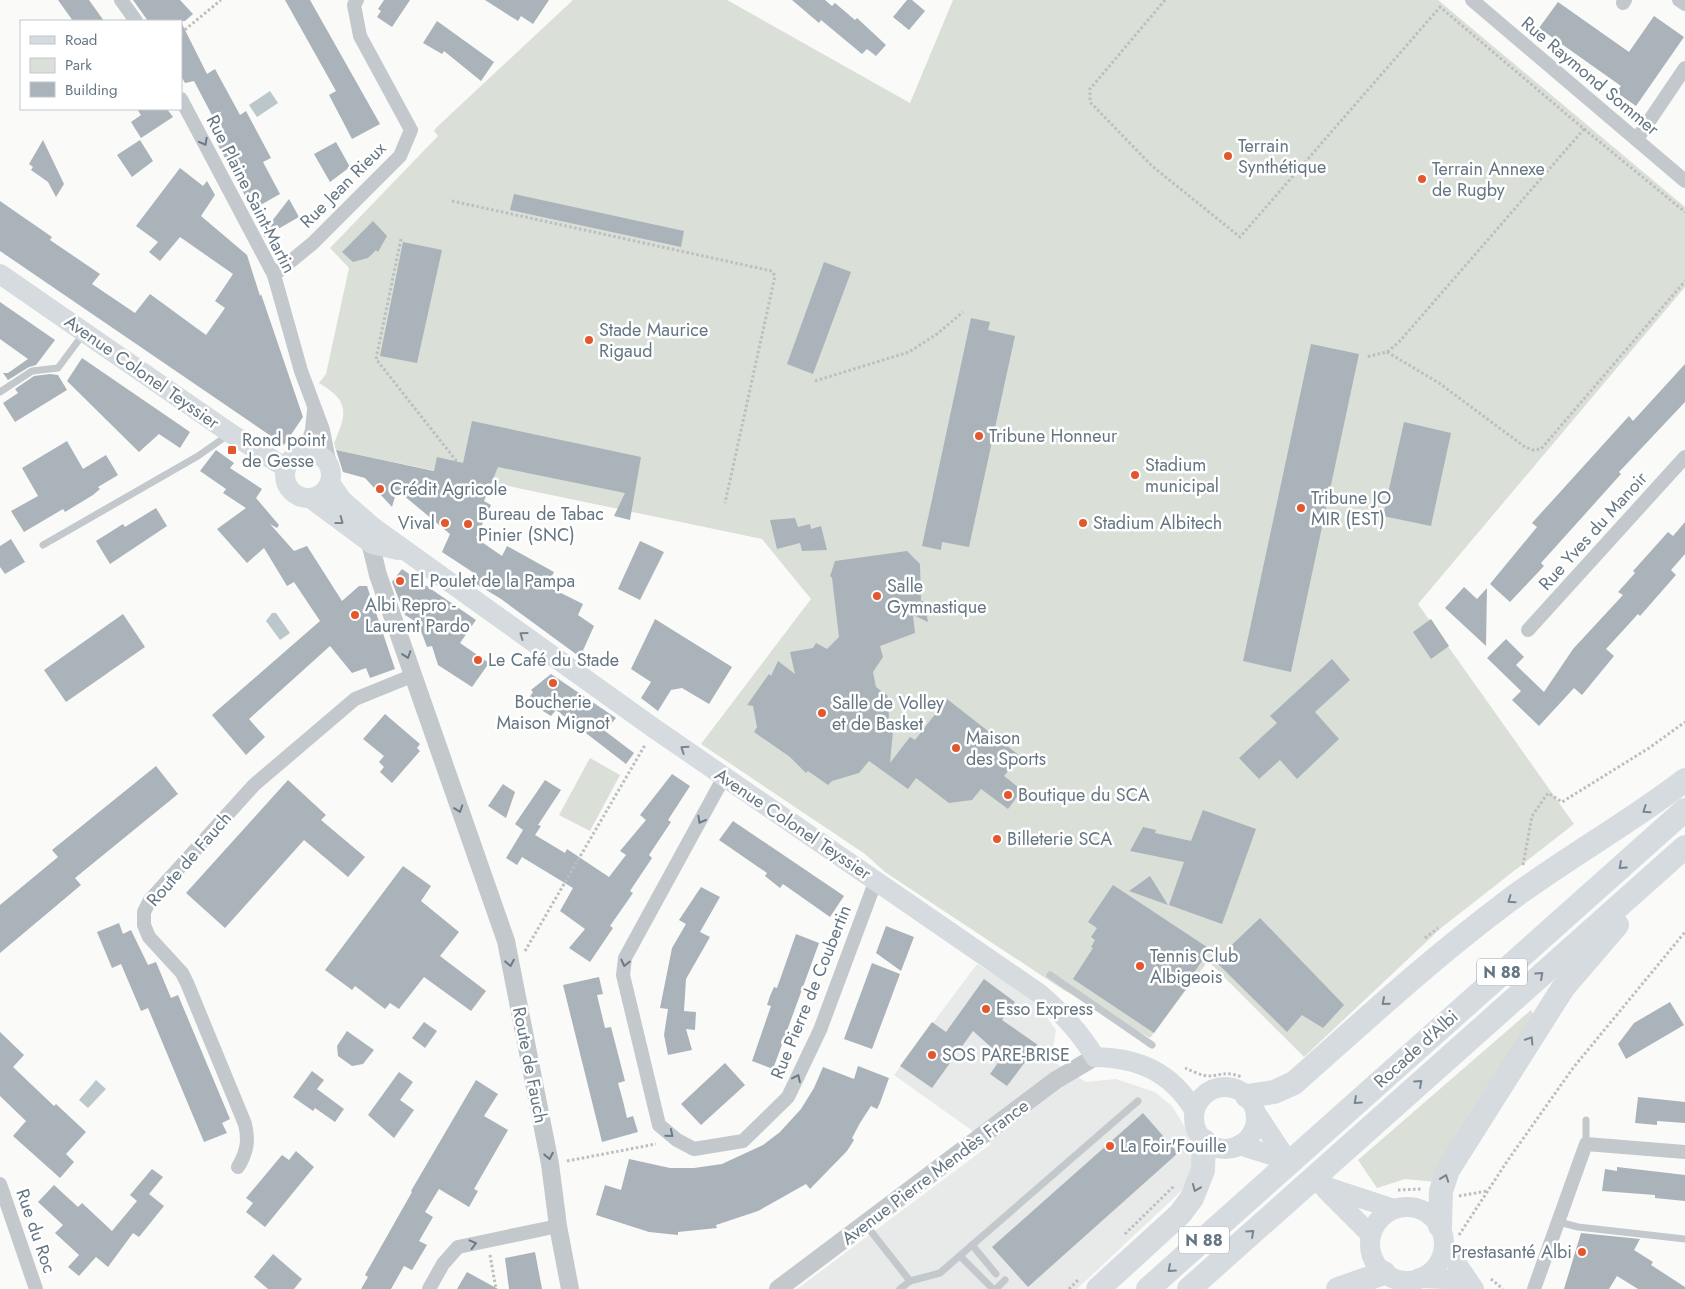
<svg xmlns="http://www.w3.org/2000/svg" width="1685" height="1289" viewBox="0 0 1685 1289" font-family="Jost,sans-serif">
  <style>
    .built { fill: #e8e9e9 }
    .green { fill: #dadfd7 }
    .water { fill: #bbc7cb }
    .building { fill: #aab3b9 }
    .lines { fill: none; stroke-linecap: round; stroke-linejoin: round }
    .path { stroke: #bbbfc2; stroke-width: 3; stroke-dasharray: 2.5 2.5; stroke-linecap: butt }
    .service { stroke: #c3c8cc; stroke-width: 7 }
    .minor { stroke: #c3c8cc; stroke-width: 14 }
    .tertiary { stroke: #c3c8cc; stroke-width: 18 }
    .secondary { stroke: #d6dbdf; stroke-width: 20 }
    .trunk { stroke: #d6dbdf; stroke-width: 24 }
    .oneway { stroke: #6a7a87 }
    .oneway2 { stroke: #768591 }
    .poi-dot { fill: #e4572e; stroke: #fff; stroke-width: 2 }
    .labels { text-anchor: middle; stroke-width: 5; stroke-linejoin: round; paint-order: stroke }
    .shield { fill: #fff; stroke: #939fa8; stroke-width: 1 }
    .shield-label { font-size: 16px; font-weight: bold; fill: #657683 }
    .street-label { font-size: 18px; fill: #657683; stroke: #fff }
    .poi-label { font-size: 18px; fill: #657683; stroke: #fff; text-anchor: start }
  </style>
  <rect width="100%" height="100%" fill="#fafaf8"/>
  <!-- built -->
  <path class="built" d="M977,964L1032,997L1056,1030L1051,1060L1086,1082L1116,1079L1155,1092L1172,1106L1186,1129L1195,1155L1193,1180L1077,1289H797L991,1144L894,1075Z"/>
  <!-- green -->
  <g class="green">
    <path d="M573,0H727L910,103L953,0H1438L1685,207V287L1418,604L1574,824L1441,928L1304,1057L1208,961L1150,1038L1062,989L885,872L865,854L701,744L811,599L762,539L336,450L334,443C347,413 350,401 319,383L326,374L349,268L330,248L438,136L434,131L437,127Z"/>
    <path d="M590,758L620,775L590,831L559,815Z"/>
    <path d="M1531,1010L1534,1016L1436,1182L1405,1179L1377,1188L1358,1160Z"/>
  </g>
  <!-- water -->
  <g class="water">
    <path d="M270,91L278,103L257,117L249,105Z"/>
    <path d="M272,613H276L290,633L280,640L266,621Z"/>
    <path d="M96,1080L106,1089L88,1108L79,1100Z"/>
  </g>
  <!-- building -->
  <g class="building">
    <path d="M58,0H89L104,21H73Z"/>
    <path d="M133,0H180L193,14L185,21H148Z"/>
    <path d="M285,0H310L380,124L352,139L329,95L336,91Z"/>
    <path d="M384,0H410L392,27L377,17L381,11L378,9Z"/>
    <path d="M485,0H549L533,24L521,16L518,21Z"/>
    <path d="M792,0H825L832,6L835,3L855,20L857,18L886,45L876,56L867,49L862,54L821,20L819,23Z"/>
    <path d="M907,0H912L925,11L909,30L893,17Z"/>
    <path d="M1558,2L1629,52L1654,16L1684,37L1636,106L1616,92L1621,86L1539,28Z"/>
    <path d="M437,21L494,62L481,81L444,51L442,54L423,43Z"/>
    <path d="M181,22L207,74L215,69L240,115L246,111L271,158L263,162L280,194L257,207H251L209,128L222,111L213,117L194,81L185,83L181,76Z"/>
    <path d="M137,109H167L173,117L141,138L131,122L141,115Z"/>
    <path d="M43,140L64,184L56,197L48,182L31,170L33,167L29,164Z"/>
    <path d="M140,140L153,161L132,177L117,155Z"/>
    <path d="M336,142L350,167L330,182L314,154Z"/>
    <path d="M180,168L203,186L207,181L215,195L201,216L247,255L260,296L261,294L303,417L284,445L0,251V201L52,237L50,240L100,274L92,284L135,313L150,294L206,335L225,308L215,301L233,274L180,237L160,261L149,252L158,242L136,226Z"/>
    <path d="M514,194L684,231L681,247L510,210Z"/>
    <path d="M289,199L299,217L264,237L262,234Z"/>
    <path d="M373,221L387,236L378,252L376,250L368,258L353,262L342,252Z"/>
    <path d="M403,242L442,250L417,363L380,356Z"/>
    <path d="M824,262L851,272L813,374L787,364Z"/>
    <path d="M0,302L55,340L36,365L29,367L8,380L3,373H8L28,359L0,339Z"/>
    <path d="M971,318L990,322L988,330L1015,336L969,547L942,542L941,550L922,546Z"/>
    <path d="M1311,344L1359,354L1291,672L1243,661Z"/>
    <path d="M82,358L190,432L180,448L159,434L139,452L67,381Z"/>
    <path d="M1685,364V402L1619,472L1621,474L1541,563L1544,566L1510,602L1490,584L1537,527L1532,523L1629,416L1633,421Z"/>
    <path d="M50,374L58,375L67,390L15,422L3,403L18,393L15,389L34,376Z"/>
    <path d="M472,421L641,457L630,520L614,516L625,493L498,467L484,501L491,505L476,538L502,556L507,546L554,572L547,586L583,604L578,615L594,626L580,657L501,599L470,580L474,573L442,552L450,534L397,490L392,507L365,478L343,472L336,450L434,471L437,457L463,463Z"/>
    <path d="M1404,422L1451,433L1431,526L1383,516Z"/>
    <path d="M67,441L83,469L106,455L118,475L98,487L100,489L93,495L65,512L63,509L24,532L11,511L38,496L22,468Z"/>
    <path d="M216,450L234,463L230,468L262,489L256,498L279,525L277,528L270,524L294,551L307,546L342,601L359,586H367L395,669L370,678L366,668L352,673L330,646L249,719L265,737L246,755L212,715L320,621L294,582L287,586L264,548L247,563L217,529L246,508L223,493L226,489L200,471Z"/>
    <path d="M156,508L167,526L110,564L96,541L123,524L125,527Z"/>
    <path d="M795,518L798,527L810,524L811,529L821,526L827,550L802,551L800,543L777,549L770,520Z"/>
    <path d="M1685,522V554L1671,570L1676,575L1640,616L1638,614L1606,649L1614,656L1582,695L1574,688L1539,726L1512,700L1521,691L1487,658L1506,639L1524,657L1516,665L1544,692L1573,649L1623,595L1618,592L1635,573L1633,571L1668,532L1673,536Z"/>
    <path d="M11,539L25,562L5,574L0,567V546Z"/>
    <path d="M640,541L664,552L640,600L618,589Z"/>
    <path d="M907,551L920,564L921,601H924L928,622L913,615L915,633L880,646L883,657L873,672L876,687L888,696L889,721H894L890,763L910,737L915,740L947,699L1020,756L1004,776L1022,790L1008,809L981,789L972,800L949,803L916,778L908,789L869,761L859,773L832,781L828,785L808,771L806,773L790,757L754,732L757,727L753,706L747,705L769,674L771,676L778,661L795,674L790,652L813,648L816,643L827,649L839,637L832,578L830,576L835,561Z"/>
    <path d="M402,569L476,620L460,643L489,663L472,687L438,665L432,646L427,647L418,623L405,615L392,582Z"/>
    <path d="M1464,587L1477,599L1487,588L1486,646L1445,608Z"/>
    <path d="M123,614L145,647L66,702L44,670Z"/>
    <path d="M655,619L732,667L709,704L682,688L671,690L658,711L641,698L651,682L631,669Z"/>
    <path d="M1431,619L1449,646L1431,659L1413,632Z"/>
    <path d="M1332,659L1350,680L1315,712L1339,739L1297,779L1280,760L1259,779L1239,758L1277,723L1270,716Z"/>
    <path d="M551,674L616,718L605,731L634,753L626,764L556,710L551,716L527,701L533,692L531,690Z"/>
    <path d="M385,714L420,744L417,748L420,751L392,783L380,772L384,767L379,762L384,756L363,739Z"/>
    <path d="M156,766L178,794L75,878L81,885L0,953V905L58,857L52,850Z"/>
    <path d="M672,774L690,786L668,820L671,822L649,855L652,858L630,891L633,893L610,926L613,928L590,962L569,948L585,929L560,911L573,888L522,857L517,865L506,858L523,830L515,824L545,780L561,790L538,825L541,826L535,835L565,853L567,849L609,877L626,855L620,851L646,820L640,815Z"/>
    <path d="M288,780L326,815L321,820L365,857L348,877L304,840L225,928L186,893Z"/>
    <path d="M503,784L515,792L506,818L488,806Z"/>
    <path d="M1203,810L1256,829L1222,924L1169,905L1184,862L1130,851L1143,827L1156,830L1155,833L1191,841Z"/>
    <path d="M733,821L844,896L830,917L783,884L780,888L765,876L767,873L719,840Z"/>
    <path d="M403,866L431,886L421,901L459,932L440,956L486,991L471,1011L424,977L399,1009L390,1003L385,1009L355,986L352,990L325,970Z"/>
    <path d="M1150,876L1168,905L1129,891Z"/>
    <path d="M1113,885L1210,949L1189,980L1191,982L1154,1033L1073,979L1093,948L1091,947L1095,940L1091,937L1097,928L1088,922Z"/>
    <path d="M701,887L720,897L700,932L710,937L686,979L684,1011L696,1012L695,1030L686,1029L692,1050L668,1055L664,1035L668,1009L660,1008L672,948L686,924L679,920Z"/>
    <path d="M1260,918L1344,1005L1323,1028L1302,1015L1287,1032L1215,961Z"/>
    <path d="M119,923L123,934L131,930L148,965L156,962L171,998L178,995L230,1119L222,1123L227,1133L204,1142L148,1008L141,1011L121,964L112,968L97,932Z"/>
    <path d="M886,926L914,937L901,971L876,953Z"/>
    <path d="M796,934L819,943L773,1069L752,1061L771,1006L767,1005L770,996L774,987L777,988Z"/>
    <path d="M872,963L900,974L872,1049L844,1039Z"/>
    <path d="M599,977L603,994L597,995L605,1028L611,1027L625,1081L618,1083L623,1101L627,1118L633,1116L638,1132L602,1142L563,985Z"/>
    <path d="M984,979L1015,1002L1002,1020L1038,1045L1007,1086L990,1074L1002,1057L973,1031L932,1088L900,1066L932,1022L946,1032Z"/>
    <path d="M1670,1002L1684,1025L1626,1059L1618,1044L1634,1023Z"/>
    <path d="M424,1022L437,1031L425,1048L412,1038Z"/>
    <path d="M347,1031L374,1050L363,1064L352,1066L338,1056L337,1046Z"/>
    <path d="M0,1032L24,1055L13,1067L54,1106L56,1104L86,1132L66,1154L74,1162L60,1178L13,1136L26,1121L0,1096Z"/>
    <path d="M725,1063L745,1085L701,1125L681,1104Z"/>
    <path d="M858,1066L889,1078L880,1103L877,1109L871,1106L860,1123L852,1138L854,1140L847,1151L810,1189L806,1184L758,1211L716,1225L717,1228L678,1232V1235L649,1232L596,1215L605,1185L621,1190L629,1159L670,1168H694L722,1164L763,1145L780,1132L801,1109L814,1088L823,1067L854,1079Z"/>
    <path d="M312,1071L324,1080L317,1089L344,1109L335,1122L315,1108L313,1111L293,1097Z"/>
    <path d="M399,1072L413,1082L400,1100L414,1110L394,1138L368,1115Z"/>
    <path d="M476,1080L498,1094L484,1116L508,1130L474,1189L478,1191L469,1207L439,1189L425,1212L433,1217L419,1241L427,1245L412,1270L404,1266L391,1289H361L368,1277L365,1275L412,1192L411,1191Z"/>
    <path d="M1638,1097L1685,1102V1123L1657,1121V1125L1635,1123Z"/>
    <path d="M1143,1113L1178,1153L1028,1287L992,1247Z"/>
    <path d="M296,1151L314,1167L265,1227L246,1212L253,1203L246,1198L282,1155L289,1160Z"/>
    <path d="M1617,1167L1685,1175V1201L1655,1198V1195L1602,1191L1605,1169L1617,1171Z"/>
    <path d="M152,1169L163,1177L149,1194L164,1206L139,1237L133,1233L108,1267L96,1257L79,1276L68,1267L79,1255L55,1233L63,1225L38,1202L54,1185L78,1207L82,1203L112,1231L137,1201L130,1195Z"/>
    <path d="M1581,1233L1640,1239L1634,1250L1653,1262L1651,1265L1685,1287V1289H1638L1617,1276L1609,1289H1564Z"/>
    <path d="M535,1252L542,1289H509L505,1258Z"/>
    <path d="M273,1254L302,1279L294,1289H268L254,1277Z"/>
    <path d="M467,1272L498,1289H457Z"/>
  </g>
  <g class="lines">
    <!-- path -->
    <g class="path">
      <path d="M1165,0L1090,89V102L1152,166L1240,237L1440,7L1584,129L1399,342L1387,352L1366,357"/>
      <path d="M181,33L221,0"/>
      <path d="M1584,129L1685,212"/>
      <path d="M452,201L772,271L775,276L725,503"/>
      <path d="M401,239L376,359L458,463"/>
      <path d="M1387,352L1439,383L1525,447L1533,450L1541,449L1685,281"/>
      <path d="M815,381L909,352L937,334L963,312"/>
      <path d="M1523,865L1532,816L1548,793L1562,802L1649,748L1685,722"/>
      <path d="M1425,938L1438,928"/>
      <path d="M525,951L645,745"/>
      <path d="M1185,1068C1192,1071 1202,1076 1209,1076C1224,1075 1225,1071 1242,1077"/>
      <path d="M567,1161L656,1144"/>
      <path d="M1398,1190L1421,1189"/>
      <path d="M1459,1196L1487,1191"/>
      <path d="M1125,1234L1174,1186"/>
      <path d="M1459,1235L1508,1160L1573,1068L1685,932"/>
      <path d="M490,1255L496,1289"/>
      <path d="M1491,1279L1503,1289"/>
      <path d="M1069,1289L1079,1279"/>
    </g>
    <!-- service -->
    <g class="service">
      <path d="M0,392L32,371L58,368L84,333"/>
      <path d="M43,545L198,456L228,435"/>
      <path d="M1050,975L1152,1045"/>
      <path d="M1586,1144V1120"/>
      <path d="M1559,1222L1578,1227L1685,1239"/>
      <path d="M866,1225L910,1281L900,1289"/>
      <path d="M972,1245L996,1274"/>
      <path d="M960,1256L993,1289"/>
      <path d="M910,1281L940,1273L1138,1101"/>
      <path d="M996,1289L1005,1280"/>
    </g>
    <!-- minor -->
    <g class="minor">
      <path d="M121,0L136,21"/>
      <path d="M1472,0L1685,181"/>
      <path d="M1679,0L1685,4"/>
      <path d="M1623,3L1625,0"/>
      <path d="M181,99L274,275L301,371L323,430L330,466"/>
      <path d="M1637,139L1685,68"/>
      <path d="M274,275L313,243L400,156L411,130L360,36L354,5L357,0"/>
      <path d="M305,452L312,430L314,410"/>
      <path d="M1528,630L1685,457"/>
      <path d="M724,777L625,958L623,975L659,1125L677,1140L694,1149L743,1141L788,1097L820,1030L876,880"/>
      <path d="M238,1167C247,1152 249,1141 245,1124L187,983L182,973L149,937L144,925V912L150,900L254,785L355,699L414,675"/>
      <path d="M0,1184L36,1289"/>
      <path d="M429,1289L443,1264L458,1247L558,1226"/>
      <path d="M1534,1289L1586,1144L1685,1152"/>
    </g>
    <!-- tertiary -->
    <g class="tertiary">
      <path d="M370,542L378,575L506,941L550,1164L558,1226L570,1289"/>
      <path d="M778,1289L1056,1080L1095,1057"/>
    </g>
    <!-- secondary -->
    <g class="secondary">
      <path d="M0,274L230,433L286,468"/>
      <circle cx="308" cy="475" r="23"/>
      <path d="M330,483L342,500L374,528L655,729L1040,994C1062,1013 1080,1032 1095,1057C1139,1058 1171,1072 1194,1110"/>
      <path d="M310,498L372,544L398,550"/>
      <circle cx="1225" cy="1118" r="31"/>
      <path d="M1256,1113L1287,1160"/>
      <path d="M1239,1145L1287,1160"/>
      <path d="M1321,1185L1394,1209"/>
      <path d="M1326,1190L1371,1235"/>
      <circle cx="1407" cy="1244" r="37"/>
      <path d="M1444,1245L1474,1289"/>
      <path d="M1419,1278L1445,1279L1466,1289"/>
    </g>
    <!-- trunk -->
    <g class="trunk">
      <path d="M1247,1096L1274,1092L1294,1083C1364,1021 1432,958 1507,902C1564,859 1628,824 1685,780"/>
      <path d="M1440,1226L1441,1191L1448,1170L1563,988L1617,925"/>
      <path d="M1098,1289L1180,1214L1192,1198L1203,1170L1204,1141"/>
      <path d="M1148,1289L1685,810"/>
      <path d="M1189,1289L1685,847"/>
      <path d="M1338,1289L1384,1273"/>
    </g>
  </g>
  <!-- one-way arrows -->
  <defs><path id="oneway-chevron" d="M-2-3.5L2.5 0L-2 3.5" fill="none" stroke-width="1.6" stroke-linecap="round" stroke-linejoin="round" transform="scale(1.25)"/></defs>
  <g class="oneway">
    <use href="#oneway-chevron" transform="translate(204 142) rotate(62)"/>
    <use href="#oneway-chevron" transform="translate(407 655) rotate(71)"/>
    <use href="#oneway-chevron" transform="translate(459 809) rotate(71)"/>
    <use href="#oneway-chevron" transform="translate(701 820) rotate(119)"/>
    <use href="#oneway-chevron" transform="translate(510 963) rotate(79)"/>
    <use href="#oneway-chevron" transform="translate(625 963) rotate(103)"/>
    <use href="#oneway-chevron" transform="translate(797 1078) rotate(-65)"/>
    <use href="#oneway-chevron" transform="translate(670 1134) rotate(40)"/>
    <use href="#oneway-chevron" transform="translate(549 1156) rotate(79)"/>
    <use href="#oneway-chevron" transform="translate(473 1244) rotate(-14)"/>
  </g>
  <g class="oneway2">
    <use href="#oneway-chevron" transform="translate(340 521) rotate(37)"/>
    <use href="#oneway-chevron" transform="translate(523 635) rotate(-144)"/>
    <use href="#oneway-chevron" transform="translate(684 749) rotate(-146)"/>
    <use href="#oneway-chevron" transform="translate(1646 810) rotate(146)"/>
    <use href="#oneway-chevron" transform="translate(1622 866) rotate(138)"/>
    <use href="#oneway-chevron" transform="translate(1511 900) rotate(145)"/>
    <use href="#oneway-chevron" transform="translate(1540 975) rotate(-42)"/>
    <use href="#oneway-chevron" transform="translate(1385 1002) rotate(139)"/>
    <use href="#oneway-chevron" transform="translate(1530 1040) rotate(-58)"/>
    <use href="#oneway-chevron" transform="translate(1419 1083) rotate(-42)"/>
    <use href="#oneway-chevron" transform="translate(1357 1101) rotate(138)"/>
    <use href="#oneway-chevron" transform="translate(1445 1178) rotate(-70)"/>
    <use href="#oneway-chevron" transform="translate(1196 1188) rotate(112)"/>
    <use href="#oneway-chevron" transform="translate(1251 1233) rotate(-42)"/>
    <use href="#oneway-chevron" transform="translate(1171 1269) rotate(138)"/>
  </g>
  <!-- markers -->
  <g class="poi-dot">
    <circle cx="1228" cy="156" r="5"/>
    <circle cx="1422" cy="179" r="5"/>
    <circle cx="589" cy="340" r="5"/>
    <circle cx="979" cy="436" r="5"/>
    <rect x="227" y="445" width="10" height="10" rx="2.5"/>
    <circle cx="1135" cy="475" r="5"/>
    <circle cx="380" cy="489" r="5"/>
    <circle cx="1301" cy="508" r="5"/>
    <circle cx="445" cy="523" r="5"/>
    <circle cx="1083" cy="523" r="5"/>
    <circle cx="468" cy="524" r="5"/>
    <circle cx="400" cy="581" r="5"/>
    <circle cx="877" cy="596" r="5"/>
    <circle cx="355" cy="615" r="5"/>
    <circle cx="478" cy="660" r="5"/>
    <circle cx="553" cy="683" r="5"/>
    <circle cx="822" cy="713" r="5"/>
    <circle cx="956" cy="748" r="5"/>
    <circle cx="1008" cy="795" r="5"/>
    <circle cx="997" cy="839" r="5"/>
    <circle cx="1140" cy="966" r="5"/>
    <circle cx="986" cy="1009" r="5"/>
    <circle cx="932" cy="1055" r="5"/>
    <circle cx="1110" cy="1146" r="5"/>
    <circle cx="1582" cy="1252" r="5"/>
  </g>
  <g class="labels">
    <!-- shield labels -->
    <g class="shield">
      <rect x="1477" y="958.5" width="50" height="27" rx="4"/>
      <rect x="1179" y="1226.5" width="50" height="27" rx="4"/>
    </g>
    <g class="shield-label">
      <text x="1502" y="978">N 88</text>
      <text x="1204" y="1246">N 88</text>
    </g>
    <!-- street labels -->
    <g class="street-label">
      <text transform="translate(1590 76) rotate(40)" y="6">Rue Raymond Sommer</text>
      <text transform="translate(343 185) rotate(-45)" y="6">Rue Jean Rieux</text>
      <text transform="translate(251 194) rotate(63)" y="6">Rue Plaine Saint-Martin</text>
      <text transform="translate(142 372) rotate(35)" y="6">Avenue Colonel Teyssier</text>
      <text transform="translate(1593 531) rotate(-48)" y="6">Rue Yves du Manoir</text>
      <text transform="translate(793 824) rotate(34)" y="6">Avenue Colonel Teyssier</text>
      <text transform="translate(189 859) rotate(-49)" y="6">Route de Fauch</text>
      <text transform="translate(811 992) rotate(-68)" y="6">Rue Pierre de Coubertin</text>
      <text transform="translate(1416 1049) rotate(-42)" y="6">Rocade d'Albi</text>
      <text transform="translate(530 1065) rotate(79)" y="6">Route de Fauch</text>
      <text transform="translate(935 1172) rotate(-37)" y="6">Avenue Pierre Mendès France</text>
      <text transform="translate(36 1231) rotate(71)" y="6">Rue du Roc</text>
    </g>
    <!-- poi labels -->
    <g class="poi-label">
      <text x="1238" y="152">Terrain<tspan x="1238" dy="21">Synthétique</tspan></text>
      <text x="1432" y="175">Terrain Annexe<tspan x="1432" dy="21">de Rugby</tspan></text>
      <text x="599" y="336">Stade Maurice<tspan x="599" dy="21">Rigaud</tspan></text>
      <text x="989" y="442">Tribune Honneur</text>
      <text x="242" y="446">Rond point<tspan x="242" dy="21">de Gesse</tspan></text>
      <text x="1145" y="471">Stadium<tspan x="1145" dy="21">municipal</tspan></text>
      <text x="390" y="495">Crédit Agricole</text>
      <text x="1311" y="504">Tribune JO<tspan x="1311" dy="21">MIR (EST)</tspan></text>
      <text x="478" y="520">Bureau de Tabac<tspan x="478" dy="21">Pinier (SNC)</tspan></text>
      <text x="435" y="529" text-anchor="end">Vival</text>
      <text x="1093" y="529">Stadium Albitech</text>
      <text x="410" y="587">El Poulet de la Pampa</text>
      <text x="887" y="592">Salle<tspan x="887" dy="21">Gymnastique</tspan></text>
      <text x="365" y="611">Albi Repro -<tspan x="365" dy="21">Laurent Pardo</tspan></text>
      <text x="488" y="666">Le Café du Stade</text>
      <text x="553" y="708" text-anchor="middle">Boucherie<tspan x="553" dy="21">Maison Mignot</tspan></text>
      <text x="832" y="709">Salle de Volley<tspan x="832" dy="21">et de Basket</tspan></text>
      <text x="966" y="744">Maison<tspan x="966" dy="21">des Sports</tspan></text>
      <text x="1018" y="801">Boutique du SCA</text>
      <text x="1007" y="845">Billeterie SCA</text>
      <text x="1150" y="962">Tennis Club<tspan x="1150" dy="21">Albigeois</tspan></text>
      <text x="996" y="1015">Esso Express</text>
      <text x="942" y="1061">SOS PARE-BRISE</text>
      <text x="1120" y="1152">La Foir'Fouille</text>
      <text x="1572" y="1258" text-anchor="end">Prestasanté Albi</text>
    </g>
  </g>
  <!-- legend -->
  <rect x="20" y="20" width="162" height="90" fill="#ffffff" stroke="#c1c8cd"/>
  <rect x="30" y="36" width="25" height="8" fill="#d6dbdf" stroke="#c1c8cd"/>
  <text x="65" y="45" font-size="15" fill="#657683">Road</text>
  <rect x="30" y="58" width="25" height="15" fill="#dadfd7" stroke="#c1c8cd"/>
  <text x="65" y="70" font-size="15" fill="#657683">Park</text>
  <rect x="30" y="82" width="25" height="15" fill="#aab3b9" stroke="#c1c8cd"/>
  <text x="65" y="95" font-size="15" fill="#657683">Building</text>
</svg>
